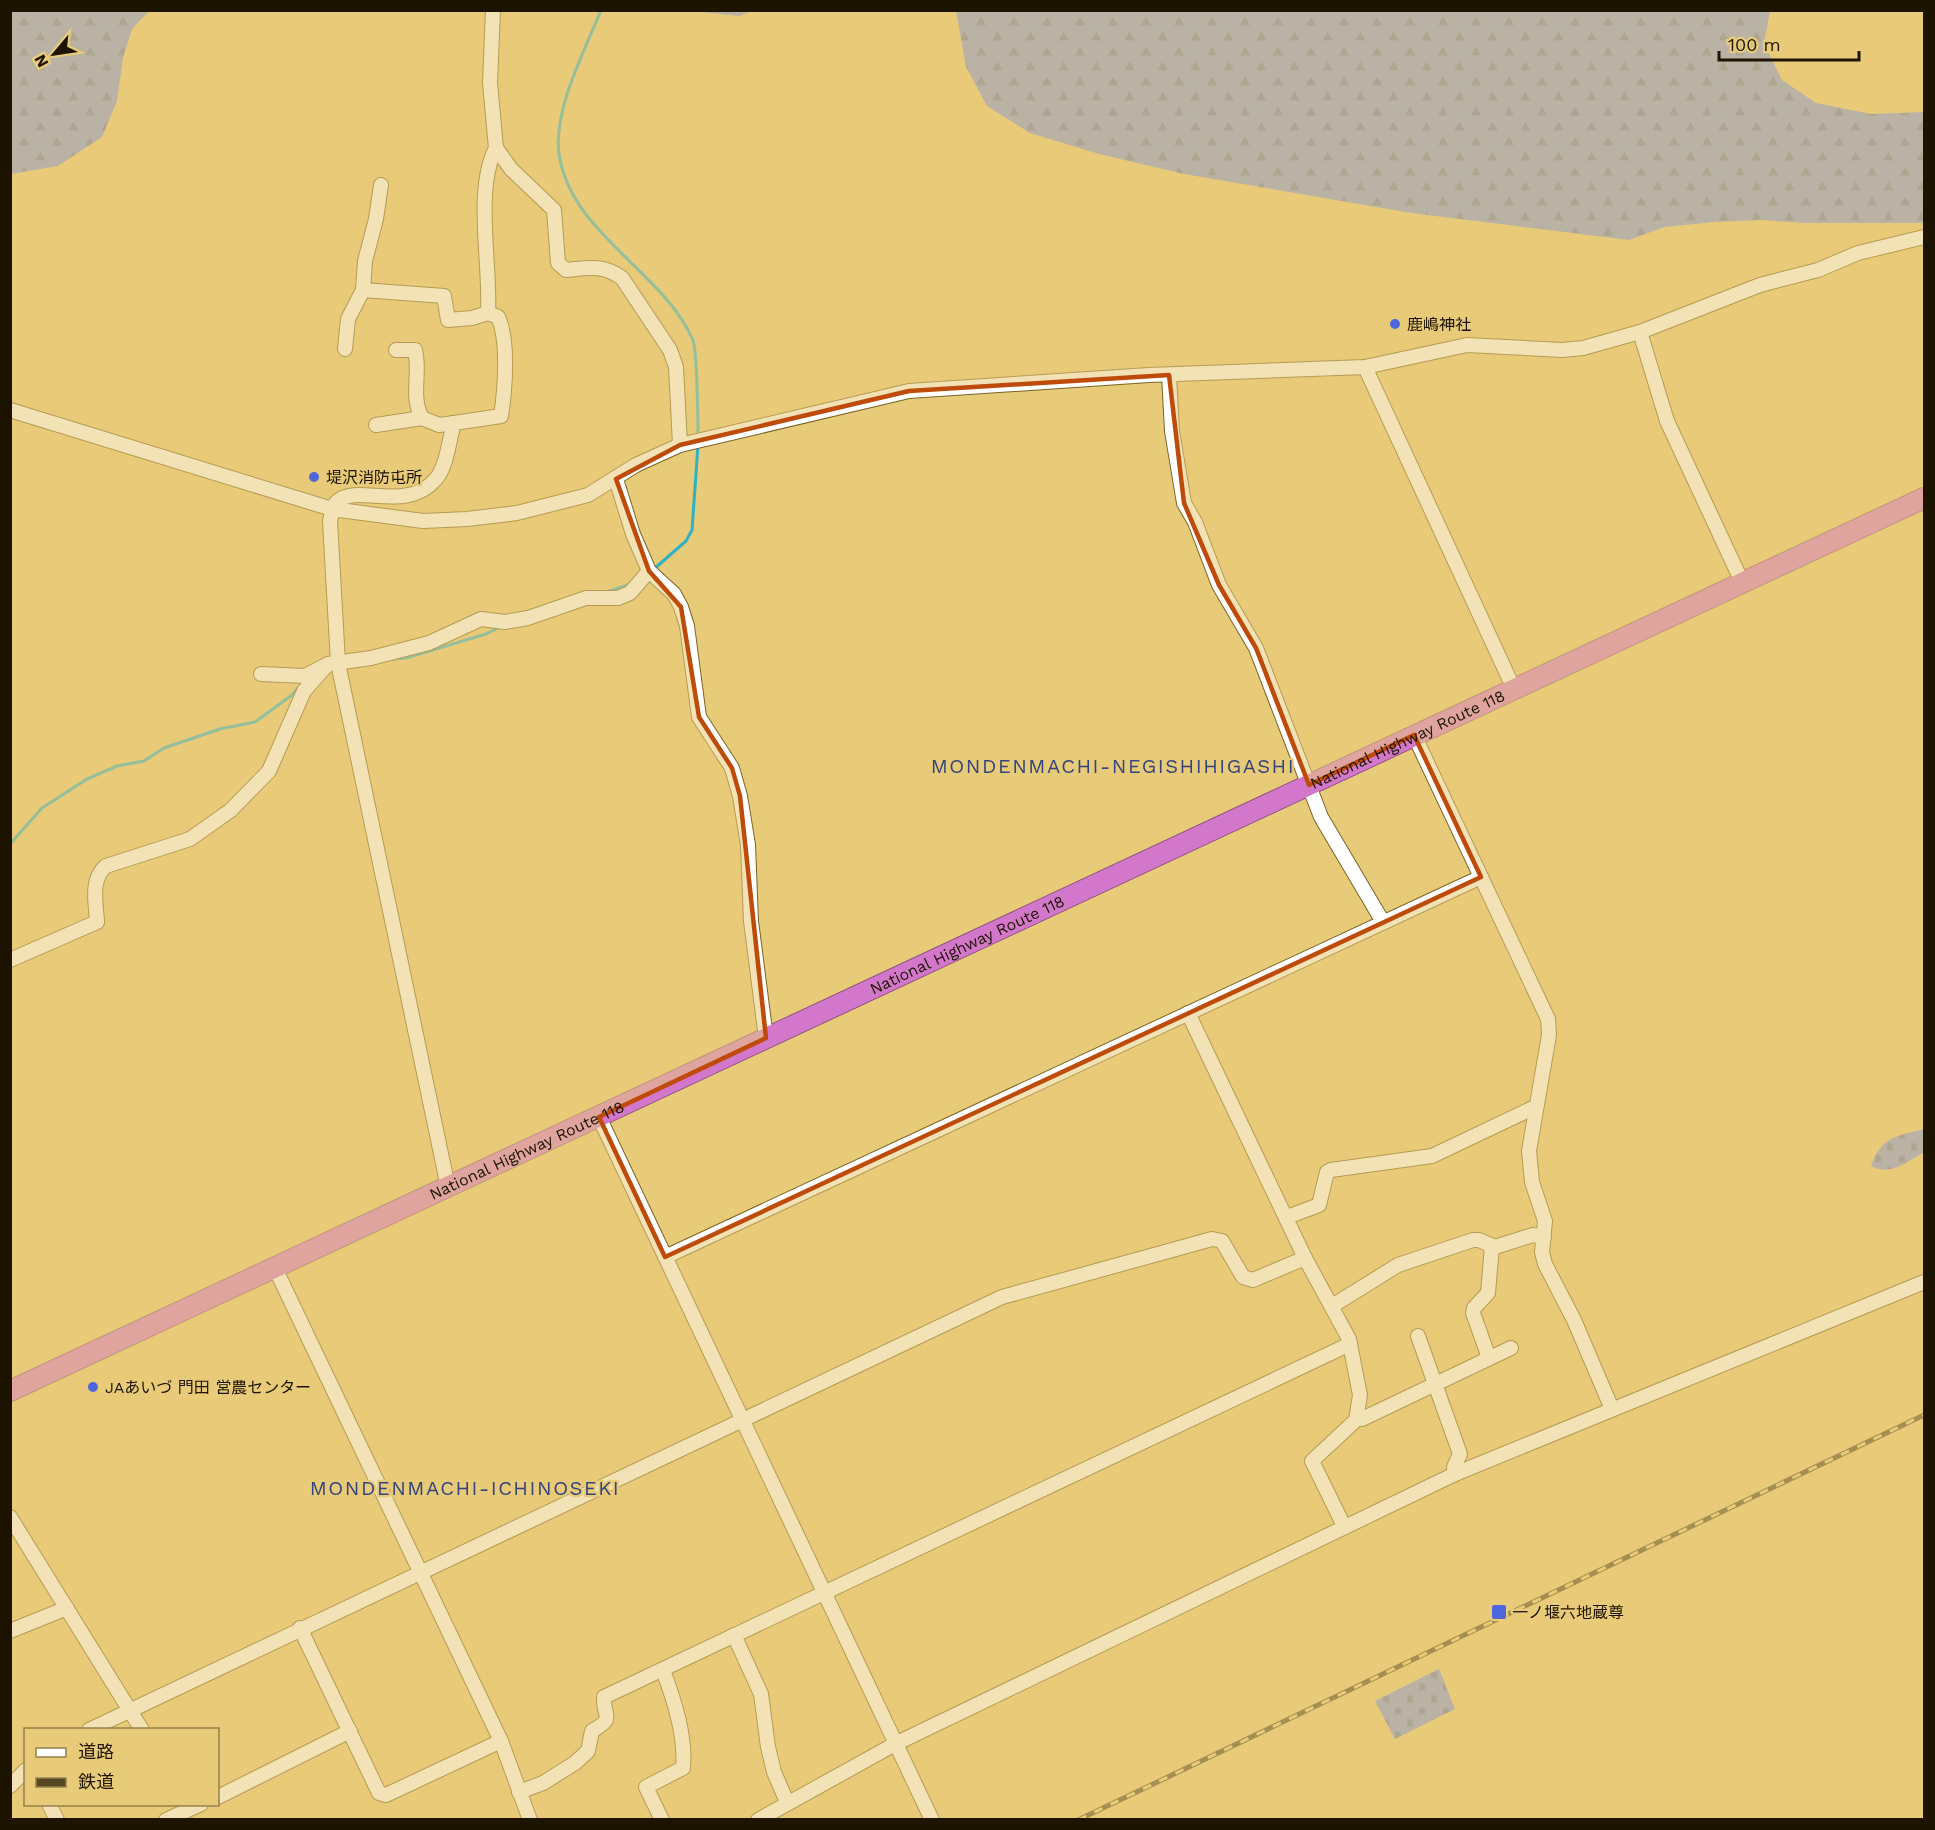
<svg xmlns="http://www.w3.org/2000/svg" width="1935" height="1830" viewBox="0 0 1935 1830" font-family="'Work Sans','Noto Sans JP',sans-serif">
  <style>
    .forest { fill: url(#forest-firs) }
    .cemetery { fill: url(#cemetery-stones) }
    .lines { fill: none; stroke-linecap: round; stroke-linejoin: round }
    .stream { stroke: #31b1c5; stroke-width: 3 }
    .minor-casing { stroke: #796425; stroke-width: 16 }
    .highway-casing { stroke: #925483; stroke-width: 22 }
    .minor { stroke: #fff; stroke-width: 14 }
    .highway { stroke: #d277c9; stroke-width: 20 }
    .rail-casing { stroke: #554622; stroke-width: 5 }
    .rail { stroke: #e8cb79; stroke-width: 3; stroke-dasharray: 9; stroke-linecap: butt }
    .marked { fill: none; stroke: #bf4b0a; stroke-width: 4.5; stroke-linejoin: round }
    .poi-dot { fill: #4f67dc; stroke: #e8cb79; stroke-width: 2 }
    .labels { text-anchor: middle; stroke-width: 4.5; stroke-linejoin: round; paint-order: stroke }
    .poi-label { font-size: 16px; fill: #1c1300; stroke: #e8cb79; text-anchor: start }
    .street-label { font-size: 16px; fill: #1c1300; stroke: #e8cb79 }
    .quarter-label { font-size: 20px; letter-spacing: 1.5px; fill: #34437e; stroke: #e8cb79 }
  </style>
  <defs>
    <pattern id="forest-firs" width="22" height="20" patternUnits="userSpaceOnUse" patternTransform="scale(1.5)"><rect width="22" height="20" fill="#8398dc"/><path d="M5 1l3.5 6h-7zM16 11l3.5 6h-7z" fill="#6a7bb0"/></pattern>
    <pattern id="cemetery-stones" width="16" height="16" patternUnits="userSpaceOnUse" patternTransform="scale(1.5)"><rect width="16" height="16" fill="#8398dc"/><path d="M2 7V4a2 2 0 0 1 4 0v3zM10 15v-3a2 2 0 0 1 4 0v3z" fill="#6a7bb0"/></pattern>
  </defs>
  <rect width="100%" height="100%" fill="#e8cb79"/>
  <!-- forest -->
  <g class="forest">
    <path d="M10,11H149L132,29L123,58L117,101L102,137L58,166L11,174Z"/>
    <path d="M691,11H752L739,16Z"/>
    <path d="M956,11H1770L1764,44L1782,80L1816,103L1871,114L1924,112V223H1804L1762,220L1715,222L1665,227L1629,240L1411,213L1184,174L1099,154L1030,133L987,106L966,67Z"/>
  </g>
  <!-- cemetery -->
  <g class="cemetery">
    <path d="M1924,1129V1152C1909,1161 1889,1177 1871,1166C1881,1137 1896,1136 1924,1129Z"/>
    <path d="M1439,1669L1455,1709L1395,1739L1375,1701Z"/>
  </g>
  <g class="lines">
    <!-- stream -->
    <g class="stream">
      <path d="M601,10C585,50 553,110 559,154C571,234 662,270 693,340C697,350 698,422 698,435"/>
      <path d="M654,569L686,541L692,530L698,445"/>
      <path d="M606,592L631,584"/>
      <path d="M392,659L406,658L486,634L500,627"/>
      <path d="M10,844L42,808L87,779L117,766L144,761L164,748L220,729L255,722L292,695L303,682"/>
    </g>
    <!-- minor casing -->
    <g class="minor-casing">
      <g id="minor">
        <path d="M493,10L490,83L496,148L511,169L554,210L558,263L566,270C587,268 603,264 622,278L670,350L676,367L680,445"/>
        <path d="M363,290L444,296L448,320L472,318L488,313"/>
        <path d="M1640,332L1667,421L1742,582"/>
        <path d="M345,349L348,319L363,290L365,261L376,219L381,185"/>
        <path d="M396,350H415C421,374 410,395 422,418L439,425L454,423"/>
        <path d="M1365,367L1514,689"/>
        <path d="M1169,375L1172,431L1184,503L1195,522L1219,585L1256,648L1321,817L1383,922"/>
        <path d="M10,410L332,509L423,521L467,519L517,513L588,495L636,465L680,445L909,391L1149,375L1365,367L1467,345L1562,350L1583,348L1640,332L1760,285L1818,270L1858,253L1924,237"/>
        <path d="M376,425L422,418"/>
        <path d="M616,479L633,534L649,571L674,594L681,607L687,626L699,717L732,768L740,796L748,845L751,921L766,1038"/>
        <path d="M261,674L305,676L328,664L371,658L429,643L481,619L505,622L528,618L586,598H618L630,593L649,571"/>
        <path d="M1414,735L1548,1019L1549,1035L1529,1151L1532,1182L1545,1221L1542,1252L1545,1264L1574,1320L1612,1409"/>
        <path d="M10,960L97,922C96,903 90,879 106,866L190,839L231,810L269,771L304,691L328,664"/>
        <path d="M1188,1013L1305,1258L1349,1339L1360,1395L1356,1420L1312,1461L1344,1526"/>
        <path d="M599,1117L932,1820"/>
        <path d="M448,1187L338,663L330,521C332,514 332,505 339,500C359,485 407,512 435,480C447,467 449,440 454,423L501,416C505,390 509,340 498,317L488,313C491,266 474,189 496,148"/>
        <path d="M1287,1217L1319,1205L1327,1172L1331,1170L1432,1156L1535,1107"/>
        <path d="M665,1257L1481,877"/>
        <path d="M275,1268L501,1741L530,1820"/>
        <path d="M1332,1306L1398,1265L1473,1240H1479L1495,1247L1533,1235L1544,1237"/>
        <path d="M1418,1336L1460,1454L1454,1467L1455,1474"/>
        <path d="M1489,1358L1473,1313L1474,1308L1488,1293L1492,1246"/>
        <path d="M1357,1418L1362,1419L1511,1348"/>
        <path d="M10,1517L142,1730"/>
        <path d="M300,1628L379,1793L386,1795L501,1741"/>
        <path d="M10,1631L67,1608"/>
        <path d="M734,1635L761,1694L768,1747L774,1772L787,1802"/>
        <path d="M89,1730L1002,1297L1212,1239L1222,1241L1243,1277L1253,1280L1305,1258"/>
        <path d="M10,1786L26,1770"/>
        <path d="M519,1792L543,1783L575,1763L588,1751L592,1731C616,1717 603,1718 604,1697L1350,1344"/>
        <path d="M218,1797L350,1731"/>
        <path d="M49,1804L57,1820"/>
        <path d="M166,1820L201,1804"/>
        <path d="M662,1820L646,1787L683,1768C686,1736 674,1700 663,1670"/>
        <path d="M758,1820L895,1744L1455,1474L1924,1282"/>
      </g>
    </g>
    <!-- highway casing -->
    <g class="highway-casing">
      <g id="highway">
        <path id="s1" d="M10,1391L1924,498"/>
      </g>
    </g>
    <!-- minor -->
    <use href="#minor" class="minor"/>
    <!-- highway -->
    <use href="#highway" class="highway"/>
    <!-- rail casing -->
    <g class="rail-casing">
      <path id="rail" d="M1078,1820L1924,1415"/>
    </g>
    <!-- rail -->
    <use href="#rail" class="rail"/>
  </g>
  <!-- marked area -->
  <path d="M0 0H1935V1830H0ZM1169,375L1184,503L1219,585L1256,648L1309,785L1414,735L1481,877L665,1257L599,1117L766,1038L740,796L732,768L699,717L681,607L649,571L616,479L680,445L909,391Z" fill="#e8cb79" fill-opacity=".55" fill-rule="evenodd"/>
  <path class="marked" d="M1169,375L1184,503L1219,585L1256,648L1309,785L1414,735L1481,877L665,1257L599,1117L766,1038L740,796L732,768L699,717L681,607L649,571L616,479L680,445L909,391Z"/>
  <!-- markers -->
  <g class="poi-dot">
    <circle cx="1395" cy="324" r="6"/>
    <circle cx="314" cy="477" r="6"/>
    <circle cx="93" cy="1387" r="6"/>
    <rect x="1491" y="1604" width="16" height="16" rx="3"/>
  </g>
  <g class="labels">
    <!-- poi labels -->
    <g class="poi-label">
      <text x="1407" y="330">鹿嶋神社</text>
      <text x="326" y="483">堤沢消防屯所</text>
      <text x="105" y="1393">JAあいづ 門田 営農センター</text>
      <text x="1512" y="1618">一ノ堰六地蔵尊</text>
    </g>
    <!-- street labels -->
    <g class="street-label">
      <text dy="6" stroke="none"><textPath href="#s1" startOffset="1542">National Highway Route 118</textPath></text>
      <text dy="6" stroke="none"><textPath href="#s1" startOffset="1056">National Highway Route 118</textPath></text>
      <text dy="6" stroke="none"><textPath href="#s1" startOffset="570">National Highway Route 118</textPath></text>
    </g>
    <!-- quarter labels -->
    <g class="quarter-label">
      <text x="1113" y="773">MONDENMACHI-NEGISHIHIGASHI</text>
      <text x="465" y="1495">MONDENMACHI-ICHINOSEKI</text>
    </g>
  </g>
  <!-- border -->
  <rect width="1935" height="1830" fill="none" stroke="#1c1300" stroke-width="24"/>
  <!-- legend -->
  <rect x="24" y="1728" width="195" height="78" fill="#e8cb79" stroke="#968149" stroke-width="1.5"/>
  <rect x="36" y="1748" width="30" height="9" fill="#ffffff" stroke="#968149" stroke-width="1.5"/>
  <text x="78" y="1758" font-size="18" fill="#1c1300">道路</text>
  <rect x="36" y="1778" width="30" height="9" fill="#554622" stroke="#968149" stroke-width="1.5"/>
  <text x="78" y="1788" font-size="18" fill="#1c1300">鉄道</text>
  <!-- north arrow -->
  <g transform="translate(54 54) rotate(241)" stroke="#e8cb79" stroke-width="4.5" paint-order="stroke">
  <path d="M0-4.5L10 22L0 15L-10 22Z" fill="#1c1300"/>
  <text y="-9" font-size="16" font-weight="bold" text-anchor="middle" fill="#1c1300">N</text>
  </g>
  <!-- scale -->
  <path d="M1719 51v9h140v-9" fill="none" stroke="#1c1300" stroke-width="3"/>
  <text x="1728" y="51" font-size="18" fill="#1c1300" stroke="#e8cb79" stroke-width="4.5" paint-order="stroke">100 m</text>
</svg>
